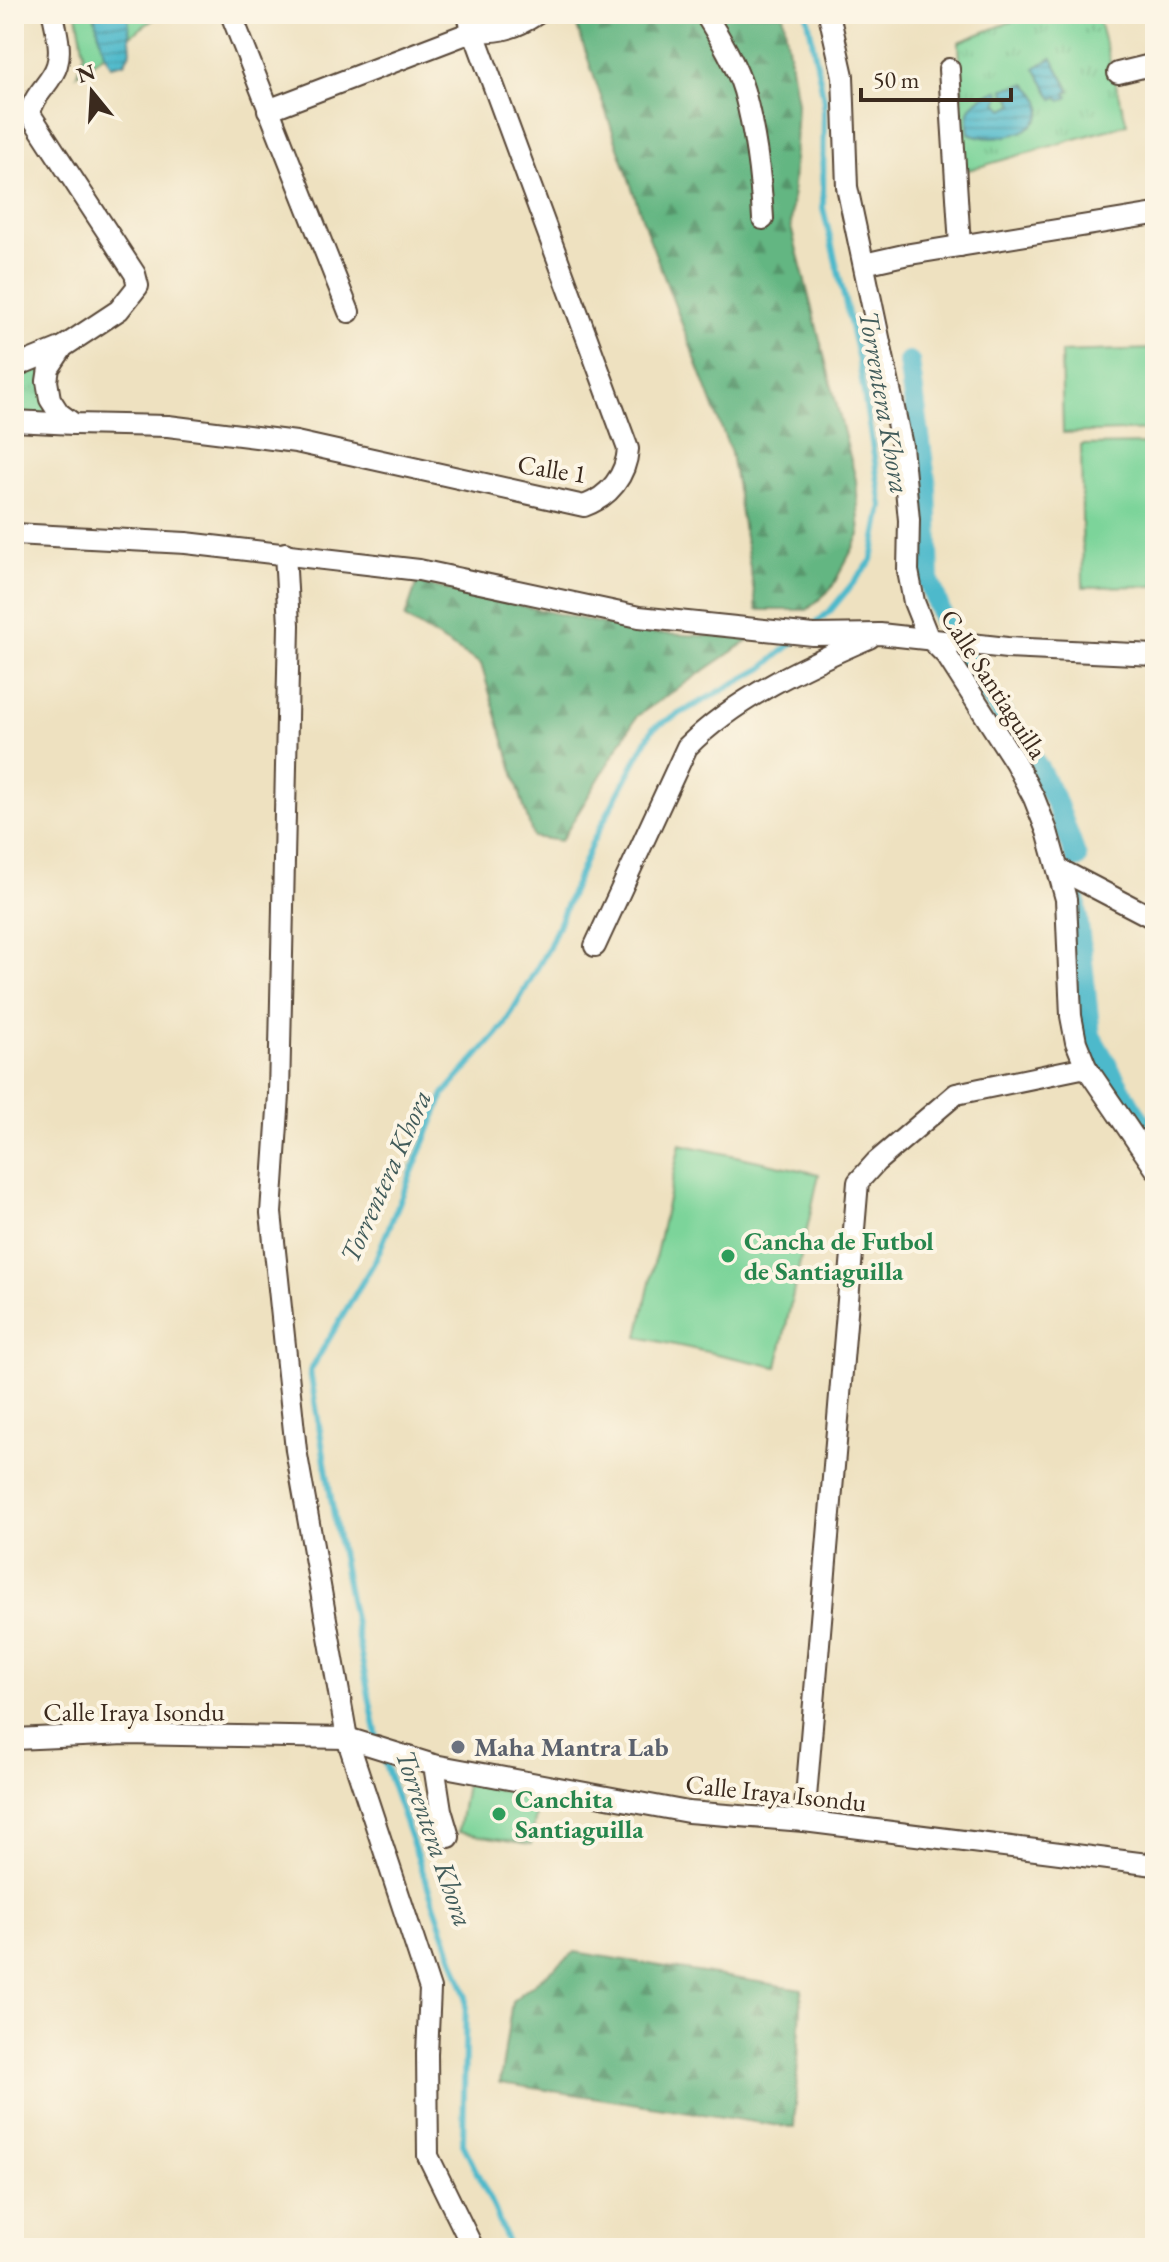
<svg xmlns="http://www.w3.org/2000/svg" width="1169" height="2262" viewBox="0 0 1169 2262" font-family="'EB Garamond',serif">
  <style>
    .grass { fill: url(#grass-tufts); stroke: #5b7f5c; stroke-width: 2 }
    .forest { fill: url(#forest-firs); stroke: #507050; stroke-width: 2 }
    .park { fill: #7bd49a; stroke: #5b7f5c; stroke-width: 2 }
    .water { fill: url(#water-rules); stroke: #447274; stroke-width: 2 }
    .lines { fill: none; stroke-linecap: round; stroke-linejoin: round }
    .stream { stroke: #4eb9cb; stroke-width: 6 }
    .canal { stroke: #4eb9cb; stroke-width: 22 }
    .minor-casing { stroke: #564536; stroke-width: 24 }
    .minor { stroke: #fff; stroke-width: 20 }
    .leisure-dot { fill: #2e9e5b; stroke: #fcf5e5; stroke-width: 3 }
    .worship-dot { fill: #6b7280; stroke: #fcf5e5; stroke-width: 3 }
    .labels { text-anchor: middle; stroke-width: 8; stroke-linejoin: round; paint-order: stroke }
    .street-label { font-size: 26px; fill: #3b2a1e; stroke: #fcf5e5 }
    .leisure-label { font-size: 26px; font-weight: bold; fill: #27864d; stroke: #fcf5e5; text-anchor: start }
    .worship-label { font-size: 26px; font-weight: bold; fill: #5b616d; stroke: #fcf5e5; text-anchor: start }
    .water-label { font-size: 28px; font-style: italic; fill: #425c5b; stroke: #fcf5e5 }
  </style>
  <defs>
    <pattern id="grass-tufts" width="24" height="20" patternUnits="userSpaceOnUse" patternTransform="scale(2)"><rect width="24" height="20" fill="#7bd49a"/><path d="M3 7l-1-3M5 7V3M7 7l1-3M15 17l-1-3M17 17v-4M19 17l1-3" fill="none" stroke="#6bb684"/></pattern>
    <pattern id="forest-firs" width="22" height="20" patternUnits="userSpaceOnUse" patternTransform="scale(2)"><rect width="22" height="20" fill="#64b682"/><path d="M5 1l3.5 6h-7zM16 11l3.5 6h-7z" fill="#54946a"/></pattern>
    <pattern id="water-rules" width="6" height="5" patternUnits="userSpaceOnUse" patternTransform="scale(2)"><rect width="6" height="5" fill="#4eb9cb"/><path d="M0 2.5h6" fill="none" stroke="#4297a4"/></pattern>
  </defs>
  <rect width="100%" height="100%" fill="#fcf5e5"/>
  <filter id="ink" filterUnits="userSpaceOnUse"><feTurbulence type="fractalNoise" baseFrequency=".0125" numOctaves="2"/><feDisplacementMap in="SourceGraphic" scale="16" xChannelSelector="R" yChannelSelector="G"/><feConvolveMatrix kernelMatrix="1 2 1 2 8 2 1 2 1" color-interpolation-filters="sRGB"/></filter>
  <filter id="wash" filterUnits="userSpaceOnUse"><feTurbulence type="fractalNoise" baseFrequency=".006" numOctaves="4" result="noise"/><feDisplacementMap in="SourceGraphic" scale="32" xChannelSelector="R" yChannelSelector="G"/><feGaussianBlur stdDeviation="1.8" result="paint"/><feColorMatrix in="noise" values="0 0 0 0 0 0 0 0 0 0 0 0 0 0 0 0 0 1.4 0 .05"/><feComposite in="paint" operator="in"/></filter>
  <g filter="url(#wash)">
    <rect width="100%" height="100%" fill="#eee1c0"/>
    <!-- grass -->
    <g class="grass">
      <path d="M1031,14H1097L1127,124L965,171L959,42Z"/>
      <path d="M44,360L53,417L14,415V372Z"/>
    </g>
    <!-- forest -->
    <g class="forest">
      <path d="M576,14H783L797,103L791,227L856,480L860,535L831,589L807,610H757L731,453L647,232L573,15Z"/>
      <path d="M417,583L645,633L752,638L637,716L561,841L533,837L481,664L405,618Z"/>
      <path d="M575,1952L802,1989L794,2128L500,2083L512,2001Z"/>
    </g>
    <!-- park -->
    <g class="park">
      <path d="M77,14H161L77,74L84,53Z"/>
      <path d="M1155,349V430L1063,433L1061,352Z"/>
      <path d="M1155,444V586L1083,587L1081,445Z"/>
      <path d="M680,1144L819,1174L777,1367L638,1337Z"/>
      <path d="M466,1784L539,1796L531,1844L458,1832Z"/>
    </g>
    <!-- water -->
    <g class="water">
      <path d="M94,14H128L131,51L124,63L111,66L104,53Z"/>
      <path d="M1052,58L1070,91L1066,93L1068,97L1061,101L1058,97L1053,99L1035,68Z"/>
      <path d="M1026,84C1072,122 1002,149 969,133C964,107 975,97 999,90L1000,96L997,103L1004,109L1014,104L1011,97L1005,95L1004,88Z"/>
    </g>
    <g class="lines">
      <!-- stream -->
      <g class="stream">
        <path d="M807,14L824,100L823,208L858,356L882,506L872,560L830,611L809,629"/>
        <path d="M378,1742L335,1522L310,1371L376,1259L444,1094L504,1026L549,947L592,843L653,728L763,668L797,639"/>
        <path d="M381,1753L466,1995L463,2144L495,2210L509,2248"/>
      </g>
      <!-- canal -->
      <g class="canal">
        <path d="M909,362L926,487L929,581L943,619"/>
        <path d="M960,651L1038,768L1057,805L1076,858"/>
        <path d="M1075,898L1090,1036L1131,1108L1155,1143"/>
      </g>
    </g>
  </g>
  <g filter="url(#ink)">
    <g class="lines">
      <!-- minor casing -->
      <g class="minor-casing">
        <g id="minor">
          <path d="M53,14C56,30 62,49 57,65C52,83 33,94 30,114L135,274L138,286L119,310L63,347L49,368L47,381L50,399L59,413L74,424L168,426L296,442L584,506C609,497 626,476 628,449L467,14"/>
          <path d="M231,14L349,312"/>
          <path d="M705,14C720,38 736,64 744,91C755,132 761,177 763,219"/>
          <path d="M829,14L843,76L847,187L902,446L909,520L908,571L914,602L928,637L947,656L1015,762L1034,798L1047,831L1066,899L1071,1016L1076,1042L1086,1067L1155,1168"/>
          <path d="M474,31C499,33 516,28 537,14"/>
          <path d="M949,69L960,246"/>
          <path d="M1118,73L1155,64"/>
          <path d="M268,110L474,31L495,14"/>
          <path d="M864,264L904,255L1155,214"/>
          <path d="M14,367L63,347"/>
          <path d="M14,421L74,424"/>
          <path d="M14,534L186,543L419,570L639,617L813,635L880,634L1007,648L1155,655"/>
          <path d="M285,553L289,625L279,1095L271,1213L296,1450L347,1738L430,1989L427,2054L428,2156L473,2248"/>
          <path d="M1059,869L1155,919"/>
          <path d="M595,946L687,747C734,699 806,665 869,638"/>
          <path d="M14,1739L126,1734L347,1738L434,1765L688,1812L804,1821L1155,1865"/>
          <path d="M434,1765L441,1810L449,1837"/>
          <path d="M804,1821L858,1182L876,1162L956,1094L1086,1067"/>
        </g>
      </g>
      <!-- minor -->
      <use href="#minor" class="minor"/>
    </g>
  </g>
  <!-- markers -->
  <g class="leisure-dot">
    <circle cx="728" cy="1256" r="8"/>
    <circle cx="499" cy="1814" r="8"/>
  </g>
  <circle class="worship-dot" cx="458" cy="1747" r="8"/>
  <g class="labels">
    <!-- street labels -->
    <g class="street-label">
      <text transform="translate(552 469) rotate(9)" y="9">Calle 1</text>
      <text transform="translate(994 684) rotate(57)" y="9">Calle Santiaguilla</text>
      <text x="134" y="1721">Calle Iraya Isondu</text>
      <text transform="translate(776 1793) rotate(6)" y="9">Calle Iraya Isondu</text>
    </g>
    <!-- leisure labels -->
    <g class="leisure-label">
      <text x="744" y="1250">Cancha de Futbol<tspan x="744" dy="30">de Santiaguilla</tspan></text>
      <text x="515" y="1808">Canchita<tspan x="515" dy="30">Santiaguilla</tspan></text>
    </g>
    <!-- worship labels -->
    <g class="worship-label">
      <text x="474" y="1756">Maha Mantra Lab</text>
    </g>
    <!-- water labels -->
    <g class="water-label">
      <text transform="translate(885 402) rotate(80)" y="10">Torrentera Khora</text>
      <text transform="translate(385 1176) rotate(-66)" y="10">Torrentera Khora</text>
      <text transform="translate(435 1838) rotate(71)" y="10">Torrentera Khora</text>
    </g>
  </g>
  <!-- margin -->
  <rect width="1169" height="2262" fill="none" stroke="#fcf5e5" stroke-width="48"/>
  <!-- north arrow -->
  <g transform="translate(92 92) rotate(342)" stroke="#fcf5e5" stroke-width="6" paint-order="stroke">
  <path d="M0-6L14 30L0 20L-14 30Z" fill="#3b2a1e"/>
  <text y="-12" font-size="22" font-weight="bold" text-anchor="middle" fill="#3b2a1e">N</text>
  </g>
  <!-- scale -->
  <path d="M861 88v12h150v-12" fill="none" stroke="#3b2a1e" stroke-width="4"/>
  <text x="873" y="88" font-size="24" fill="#3b2a1e" stroke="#fcf5e5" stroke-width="6" paint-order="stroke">50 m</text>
</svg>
